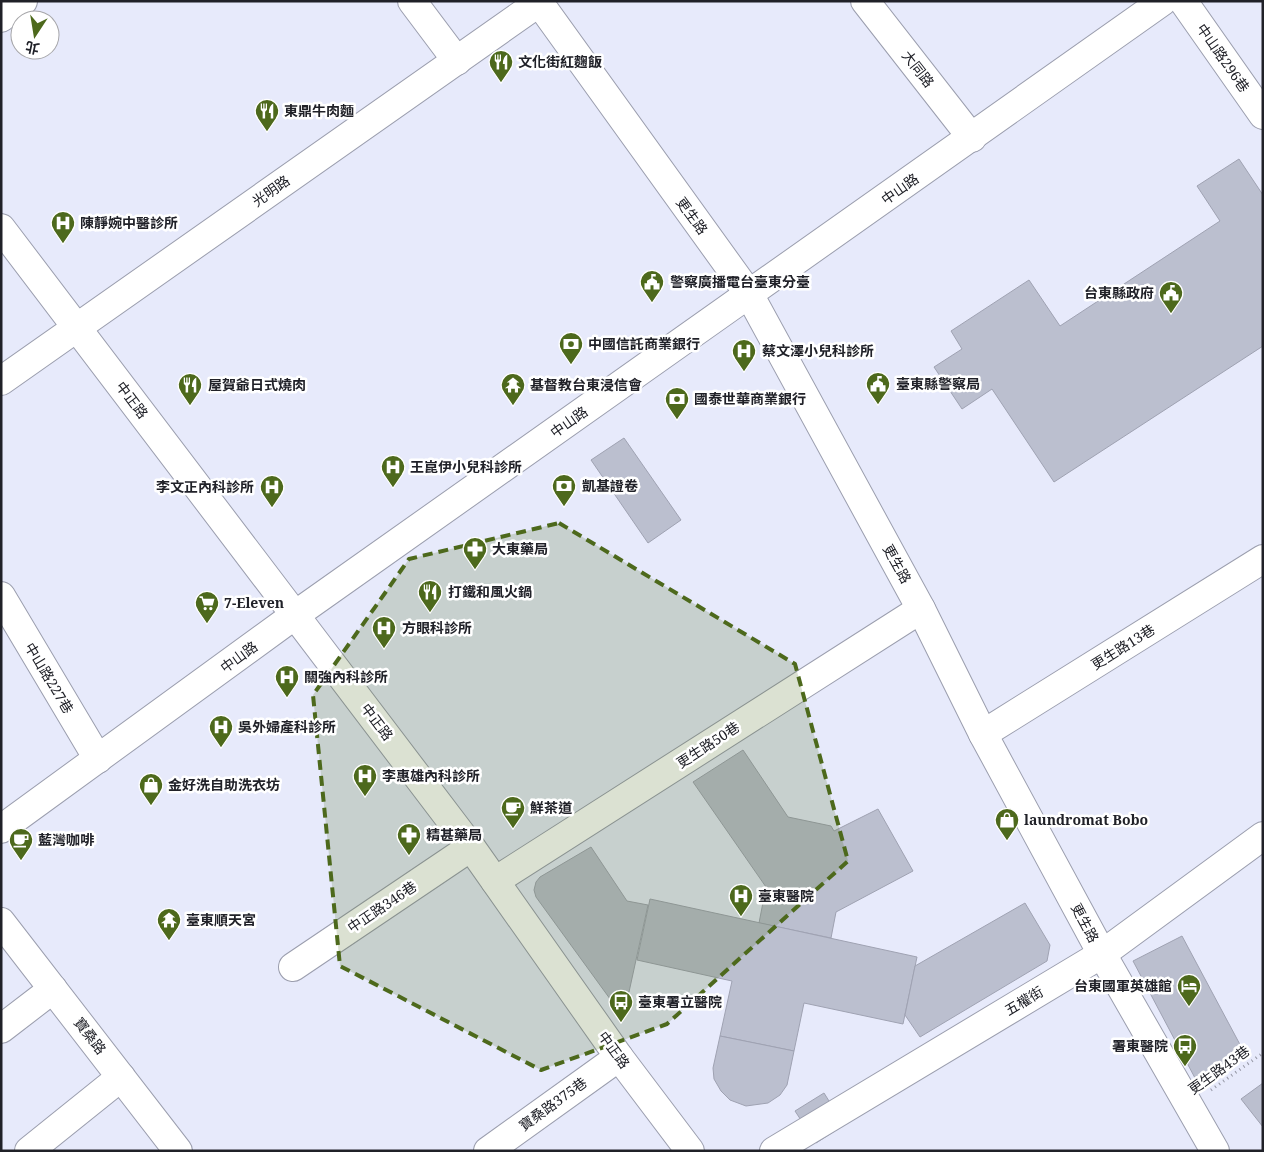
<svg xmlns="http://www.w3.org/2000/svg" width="1264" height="1152" viewBox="0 0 1264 1152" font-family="'Noto Serif','Noto Sans TC',serif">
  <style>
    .building { fill: #bbbfcf; stroke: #9fa2b2 }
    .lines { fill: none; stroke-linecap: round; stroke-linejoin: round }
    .minor-casing { stroke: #9b9eae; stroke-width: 30 }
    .path { stroke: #9496a3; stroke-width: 3; stroke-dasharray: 1 4; stroke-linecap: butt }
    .minor { stroke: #fff; stroke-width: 28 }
    .marked { fill: #4d691c; fill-opacity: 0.2; stroke: #4d691c; stroke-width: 4; stroke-dasharray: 10 6; stroke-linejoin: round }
    .labels { text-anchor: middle; stroke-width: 5; stroke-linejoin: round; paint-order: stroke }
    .street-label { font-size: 14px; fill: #202128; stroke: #fff }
    .poi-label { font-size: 14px; font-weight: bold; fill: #202128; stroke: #fff; text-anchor: start }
  </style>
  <rect width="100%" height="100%" fill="#e7eafb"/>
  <!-- building -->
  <g class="building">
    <path d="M1239,159L1263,195V346L1054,482L992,389L962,409L934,367L962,349L951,331L1029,280L1060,326L1220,221L1197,186Z"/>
    <path d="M624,438L681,520L648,543L591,460Z"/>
    <path d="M743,750L788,817L831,826L834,831L878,809L913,871L836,912L831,938L759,923L766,887L693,782Z"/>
    <path d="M591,847L627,901L648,905L629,992L613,1003L536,897L534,890L536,882L540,877Z"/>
    <path d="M650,899L917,957L903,1024L804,1003L794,1051L720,1036L732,981L637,960Z"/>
    <path d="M1025,903L1050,945L1047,961L920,1037L905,1015L915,966Z"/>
    <path d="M1182,936L1244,1052L1195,1078L1133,961Z"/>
    <path d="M720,1036L794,1051L787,1085L780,1095L768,1103L746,1106L730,1100L721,1091L714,1079L713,1068Z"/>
    <path d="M1263,1083V1127L1241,1099Z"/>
    <path d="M824,1093L844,1125L816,1143L795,1111Z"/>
  </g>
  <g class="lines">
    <!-- minor casing -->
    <g class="minor-casing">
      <g id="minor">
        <path d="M412,1L457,61"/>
        <path d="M538,1L749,294L921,609L983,734L1102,954L1215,1151"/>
        <path d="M865,1L972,138"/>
        <path d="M1183,1L1263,115"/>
        <path d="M1,18L23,1"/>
        <path d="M1,228L471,847L619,1057L690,1151"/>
        <path d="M1,381L541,1"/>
        <path d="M1,596L98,759"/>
        <path d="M983,734L1263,559"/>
        <path d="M1,829L295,615L1163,1"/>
        <path d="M495,881L921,609"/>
        <path d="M1,922L178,1151"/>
        <path d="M293,967L471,847"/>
        <path d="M1,1029L53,989"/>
        <path d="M29,1151L121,1077"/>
        <path d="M488,1151L619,1057"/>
        <path d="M774,1151L1102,954L1263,836"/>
      </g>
    </g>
    <!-- path -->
    <path class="path" d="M1211,1090L1263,1053"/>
    <!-- minor -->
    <use href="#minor" class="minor"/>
  </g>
  <!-- marked area -->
  <path class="marked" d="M559,523L795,664L848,861L667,1024L541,1070L340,966L313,695L409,559Z"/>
  <!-- icons -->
  <defs>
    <g id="restaurant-pin" transform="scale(1.25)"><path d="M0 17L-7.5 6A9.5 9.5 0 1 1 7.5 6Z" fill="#4d691c" stroke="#fff"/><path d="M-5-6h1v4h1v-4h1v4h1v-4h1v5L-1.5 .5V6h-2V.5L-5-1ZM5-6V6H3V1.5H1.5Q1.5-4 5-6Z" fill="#fff"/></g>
    <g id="hospital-pin" transform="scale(1.25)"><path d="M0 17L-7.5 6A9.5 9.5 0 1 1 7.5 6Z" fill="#4d691c" stroke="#fff"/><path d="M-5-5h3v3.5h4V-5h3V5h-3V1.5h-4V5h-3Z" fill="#fff"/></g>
    <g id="civic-pin" transform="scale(1.25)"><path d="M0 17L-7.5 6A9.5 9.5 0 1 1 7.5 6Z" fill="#4d691c" stroke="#fff"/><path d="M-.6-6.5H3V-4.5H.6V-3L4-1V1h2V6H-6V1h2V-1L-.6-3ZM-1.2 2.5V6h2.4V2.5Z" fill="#fff"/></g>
    <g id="bank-pin" transform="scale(1.25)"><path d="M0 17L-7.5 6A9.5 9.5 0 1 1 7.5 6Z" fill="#4d691c" stroke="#fff"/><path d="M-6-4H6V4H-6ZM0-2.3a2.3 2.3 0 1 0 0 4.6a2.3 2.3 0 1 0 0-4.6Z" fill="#fff"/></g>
    <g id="temple-pin" transform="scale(1.25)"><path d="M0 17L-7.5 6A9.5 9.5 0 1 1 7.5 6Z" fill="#4d691c" stroke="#fff"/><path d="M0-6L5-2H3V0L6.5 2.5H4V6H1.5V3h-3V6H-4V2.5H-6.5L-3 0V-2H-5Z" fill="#fff"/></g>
    <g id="pharmacy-pin" transform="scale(1.25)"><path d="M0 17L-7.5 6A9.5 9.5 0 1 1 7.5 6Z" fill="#4d691c" stroke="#fff"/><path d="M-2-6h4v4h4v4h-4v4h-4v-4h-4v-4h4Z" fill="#fff"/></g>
    <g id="supermarket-pin" transform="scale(1.25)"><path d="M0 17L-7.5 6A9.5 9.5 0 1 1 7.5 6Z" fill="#4d691c" stroke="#fff"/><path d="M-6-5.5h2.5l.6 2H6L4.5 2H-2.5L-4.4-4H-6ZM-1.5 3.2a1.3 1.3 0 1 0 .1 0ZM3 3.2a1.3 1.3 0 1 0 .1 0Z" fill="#fff"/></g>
    <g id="shop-pin" transform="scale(1.25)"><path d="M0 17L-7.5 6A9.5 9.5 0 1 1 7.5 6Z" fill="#4d691c" stroke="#fff"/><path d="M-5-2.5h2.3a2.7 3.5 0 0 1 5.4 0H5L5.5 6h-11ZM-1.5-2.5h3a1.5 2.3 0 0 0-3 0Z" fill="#fff"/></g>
    <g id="cafe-pin" transform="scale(1.25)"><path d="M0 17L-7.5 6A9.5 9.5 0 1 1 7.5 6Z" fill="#4d691c" stroke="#fff"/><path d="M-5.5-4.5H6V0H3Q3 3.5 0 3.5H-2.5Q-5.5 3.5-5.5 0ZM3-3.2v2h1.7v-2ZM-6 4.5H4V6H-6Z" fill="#fff"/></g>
    <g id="hotel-pin" transform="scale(1.25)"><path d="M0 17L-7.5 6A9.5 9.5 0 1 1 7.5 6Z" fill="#4d691c" stroke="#fff"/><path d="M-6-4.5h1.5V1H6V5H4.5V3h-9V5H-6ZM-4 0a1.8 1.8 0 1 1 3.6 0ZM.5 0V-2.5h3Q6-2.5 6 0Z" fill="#fff"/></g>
    <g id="bus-pin" transform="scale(1.25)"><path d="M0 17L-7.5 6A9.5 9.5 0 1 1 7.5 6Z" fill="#4d691c" stroke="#fff"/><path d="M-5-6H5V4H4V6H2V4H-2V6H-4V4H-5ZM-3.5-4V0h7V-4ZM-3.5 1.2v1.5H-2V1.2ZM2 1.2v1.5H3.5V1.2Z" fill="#fff"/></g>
  </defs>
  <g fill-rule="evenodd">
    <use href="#restaurant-pin" x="501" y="62"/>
    <use href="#restaurant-pin" x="267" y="111"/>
    <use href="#hospital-pin" x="63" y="223"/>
    <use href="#civic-pin" x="652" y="282"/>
    <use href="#civic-pin" x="1171" y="293"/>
    <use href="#bank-pin" x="571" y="344"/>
    <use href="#hospital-pin" x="744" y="351"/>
    <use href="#civic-pin" x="878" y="384"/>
    <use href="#restaurant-pin" x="190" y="385"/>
    <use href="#temple-pin" x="513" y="385"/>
    <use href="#bank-pin" x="677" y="399"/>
    <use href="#hospital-pin" x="393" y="467"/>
    <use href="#bank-pin" x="564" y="486"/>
    <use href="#hospital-pin" x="272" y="487"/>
    <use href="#pharmacy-pin" x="475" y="549"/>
    <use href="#restaurant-pin" x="430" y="592"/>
    <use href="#supermarket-pin" x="207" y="603"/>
    <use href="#hospital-pin" x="384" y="628"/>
    <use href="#hospital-pin" x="287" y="677"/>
    <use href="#hospital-pin" x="221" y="727"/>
    <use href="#hospital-pin" x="365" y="776"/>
    <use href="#shop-pin" x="151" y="785"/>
    <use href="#cafe-pin" x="513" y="808"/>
    <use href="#shop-pin" x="1007" y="820"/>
    <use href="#pharmacy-pin" x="409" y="835"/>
    <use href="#cafe-pin" x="21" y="840"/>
    <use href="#hospital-pin" x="741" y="896"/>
    <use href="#temple-pin" x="169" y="920"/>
    <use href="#hotel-pin" x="1189" y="986"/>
    <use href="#bus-pin" x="621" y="1002"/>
    <use href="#bus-pin" x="1185" y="1046"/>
  </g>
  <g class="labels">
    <!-- street labels -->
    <g class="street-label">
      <text transform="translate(1223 58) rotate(55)" y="5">中山路296巷</text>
      <text transform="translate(918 69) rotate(52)" y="5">大同路</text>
      <text transform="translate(900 189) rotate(-35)" y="5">中山路</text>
      <text transform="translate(271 191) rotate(-35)" y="5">光明路</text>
      <text transform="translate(692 216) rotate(54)" y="5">更生路</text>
      <text transform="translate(132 400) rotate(53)" y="5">中正路</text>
      <text transform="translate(569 422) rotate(-35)" y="5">中山路</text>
      <text transform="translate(897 564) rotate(61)" y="5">更生路</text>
      <text transform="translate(1123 647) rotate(-32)" y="5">更生路13巷</text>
      <text transform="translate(239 657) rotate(-36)" y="5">中山路</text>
      <text transform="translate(49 678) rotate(59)" y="5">中山路227巷</text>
      <text transform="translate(377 722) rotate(53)" y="5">中正路</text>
      <text transform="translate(708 745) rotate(-33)" y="5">更生路50巷</text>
      <text transform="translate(382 907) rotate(-34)" y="5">中正路346巷</text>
      <text transform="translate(1085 923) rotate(62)" y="5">更生路</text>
      <text transform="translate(1024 1001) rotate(-31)" y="5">五權街</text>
      <text transform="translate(90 1036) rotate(52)" y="5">寶桑路</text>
      <text transform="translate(614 1050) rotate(54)" y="5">中正路</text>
      <text transform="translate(1219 1070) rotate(-36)" y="5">更生路43巷</text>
      <text transform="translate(553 1104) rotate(-36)" y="5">寶桑路375巷</text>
    </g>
    <!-- poi labels -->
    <g class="poi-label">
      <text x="518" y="67">文化街紅麴飯</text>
      <text x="284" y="116">東鼎牛肉麵</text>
      <text x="80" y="228">陳靜婉中醫診所</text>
      <text x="670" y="287">警察廣播電台臺東分臺</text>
      <text x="1154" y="298" text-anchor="end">台東縣政府</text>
      <text x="588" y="349">中國信託商業銀行</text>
      <text x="762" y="356">蔡文澤小兒科診所</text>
      <text x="896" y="389">臺東縣警察局</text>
      <text x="208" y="390">屋賀爺日式燒肉</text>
      <text x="530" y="390">基督教台東浸信會</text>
      <text x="694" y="404">國泰世華商業銀行</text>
      <text x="410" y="472">王崑伊小兒科診所</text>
      <text x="582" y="491">凱基證卷</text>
      <text x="254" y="492" text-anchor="end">李文正內科診所</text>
      <text x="492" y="554">大東藥局</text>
      <text x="448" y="597">打鐵和風火鍋</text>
      <text x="224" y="608">7-Eleven</text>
      <text x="402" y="633">方眼科診所</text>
      <text x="304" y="682">關強內科診所</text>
      <text x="238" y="732">吳外婦產科診所</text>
      <text x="382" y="781">李惠雄內科診所</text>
      <text x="168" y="790">金好洗自助洗衣坊</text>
      <text x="530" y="813">鮮茶道</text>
      <text x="1024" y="825">laundromat Bobo</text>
      <text x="426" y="840">精甚藥局</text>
      <text x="38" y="845">藍灣咖啡</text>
      <text x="758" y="901">臺東醫院</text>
      <text x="186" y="925">臺東順天宮</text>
      <text x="1172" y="991" text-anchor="end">台東國軍英雄館</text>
      <text x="638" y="1007">臺東署立醫院</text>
      <text x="1168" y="1051" text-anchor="end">署東醫院</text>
    </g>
  </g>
  <!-- border -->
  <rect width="1264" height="1152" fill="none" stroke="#202128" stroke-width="5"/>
  <!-- north arrow -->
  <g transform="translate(35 35) rotate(192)"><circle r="24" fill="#ffffff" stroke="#a6a6a9"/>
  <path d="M0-4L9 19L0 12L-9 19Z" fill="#4d691c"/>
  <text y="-8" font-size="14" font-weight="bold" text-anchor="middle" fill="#202128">北</text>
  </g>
</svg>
